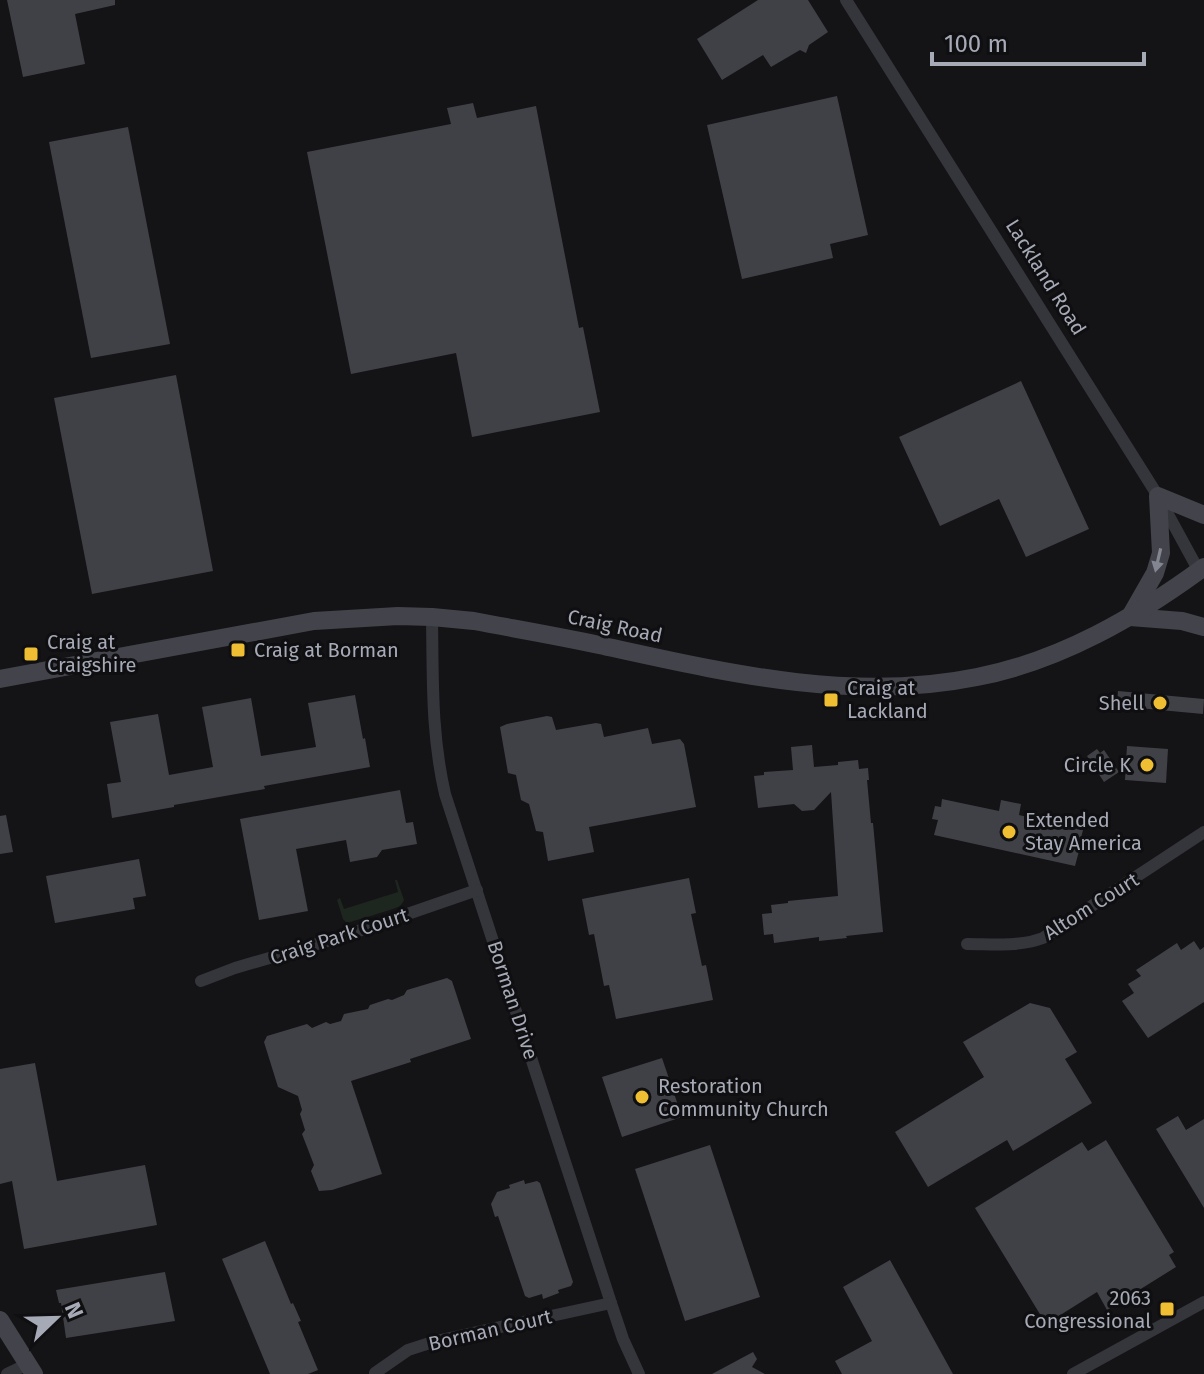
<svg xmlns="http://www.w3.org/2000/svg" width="1204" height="1374" viewBox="0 0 1204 1374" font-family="'Fira Sans',sans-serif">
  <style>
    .green { fill: #1e2620 }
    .building { fill: #404146 }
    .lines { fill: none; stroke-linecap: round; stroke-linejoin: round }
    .street { stroke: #35363b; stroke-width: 12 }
    .secondary { stroke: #43444b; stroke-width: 18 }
    .oneway { fill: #838691 }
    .poi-dot { fill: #f0be32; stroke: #0f0f11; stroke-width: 3 }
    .labels { text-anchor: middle; stroke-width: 6; stroke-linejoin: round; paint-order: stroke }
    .street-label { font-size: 20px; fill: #a6aab6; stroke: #0f0f11 }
    .poi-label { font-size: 20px; fill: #a6aab6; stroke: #0f0f11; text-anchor: start }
  </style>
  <rect width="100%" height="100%" fill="#141416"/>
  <!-- green -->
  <path class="green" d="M395,880H397L404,900C403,902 402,904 400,906C398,908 354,921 347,923L343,919L337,900L340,898L344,909L398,892Z"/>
  <!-- building -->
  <g class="building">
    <path d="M7,0H115V5L75,14L85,64L23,77Z"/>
    <path d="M758,0H808L828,32L809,45L806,53L800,50L771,67L763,55L722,80L697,39Z"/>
    <path d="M837,96L868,235L830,244L833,258L742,279L707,125Z"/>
    <path d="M473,103L477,118L536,106L579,328L583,327L600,412L472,437L456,353L351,374L307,152L451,124L447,108Z"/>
    <path d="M128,127L170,344L91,358L49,142Z"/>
    <path d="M176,375L213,571L92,594L54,398Z"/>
    <path d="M1021,381L1089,529L1026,557L999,499L940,526L899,437Z"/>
    <path d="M1118,691L1204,699L1203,714L1117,706Z"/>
    <path d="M355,695L363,739L365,738L370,767L264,786L265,789L174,805V807L112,818L107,784L121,782L110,722L158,714L169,775L213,767L202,707L251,698L261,756L316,747L308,703Z"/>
    <path d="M547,716L552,717L556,730L596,723L601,724L604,737L648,728L652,744L680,739L684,744L696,807L589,827L594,852L548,861L543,832L536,831L529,804L521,800L516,775L508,773L500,727L507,724Z"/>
    <path d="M812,745L814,767L838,765V762L858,760L859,769L868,768L869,780H867L871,823H873L883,932L846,936L847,938L819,941V937L774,943L773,934L764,935L762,914L772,913L771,905L788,903V901L838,896L831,792L814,810L802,811L794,804L758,808L754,776L764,775V772L793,770L791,747Z"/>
    <path d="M1127,746L1168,749L1166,783L1125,780Z"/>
    <path d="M1097,749L1100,753L1104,750L1119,772L1104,782L1087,756Z"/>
    <path d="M400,790L406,823L413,822L417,844L382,850L377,857L350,862L346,840L296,849L308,911L259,920L240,819Z"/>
    <path d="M942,799L999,811L1001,800L1021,804L1019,815L1083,830L1081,838L1087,839L1084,852L1079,851L1075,866L934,835L938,820L932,819L935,806L941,807Z"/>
    <path d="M6,815L13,852L0,854V816Z"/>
    <path d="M139,859L146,896L133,898L135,909L55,923L46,876Z"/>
    <path d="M689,878L696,913L691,914L702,966L706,965L713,1000L616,1019L609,985L604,986L594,934L589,935L582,899Z"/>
    <path d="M1194,941L1200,950L1204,947V1002L1148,1038L1122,1001L1134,993L1128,984L1141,976L1136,970L1177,943L1181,950Z"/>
    <path d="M447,978L452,981L471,1039L410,1059L411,1062L351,1081L382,1174L332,1190L319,1191L311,1171L314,1165L302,1134L305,1130L300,1114L302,1110L298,1096L278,1087L264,1042L267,1036L307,1024L312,1028L326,1022L330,1024L341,1021L344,1014L368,1009L370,1005L388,999L392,1000L404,995L407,990Z"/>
    <path d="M1030,1003L1050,1008L1077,1052L1065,1059L1092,1103L1013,1151L1007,1140L928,1187L895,1132L984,1077L963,1042Z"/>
    <path d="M662,1058L682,1117L622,1137L602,1077Z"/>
    <path d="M35,1063L57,1181L145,1165L157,1225L24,1249L12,1181L0,1184V1069Z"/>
    <path d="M1178,1116L1186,1130L1204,1119V1208L1156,1129Z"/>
    <path d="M1106,1140L1174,1252L1169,1255L1176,1267L1107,1310L1097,1292L1046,1324L975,1208L1082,1142L1088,1151Z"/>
    <path d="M710,1145L760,1297L685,1321L635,1169Z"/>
    <path d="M524,1180L525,1184L537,1181L540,1183L573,1282L571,1286L558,1290L559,1293L543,1299L542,1294L529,1298L525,1296L498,1216L495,1217L491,1204L497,1192L510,1188L509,1185Z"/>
    <path d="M265,1241L291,1304L293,1303L301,1321L298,1322L318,1370L308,1374H270L222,1259Z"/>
    <path d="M890,1260L953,1374H842L835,1361L872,1341L843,1287Z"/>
    <path d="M165,1272L175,1321L66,1338L61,1303H59L56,1290Z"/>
    <path d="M753,1352L757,1359L752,1367L765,1374H712Z"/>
  </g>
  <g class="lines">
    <!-- street -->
    <g class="street">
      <path d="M846,0L1158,496L1199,571"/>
      <path d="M432,617C433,678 431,733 445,794L611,1303L623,1339L639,1374"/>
      <path d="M967,944C993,944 1019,947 1043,938L1204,832"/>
      <path d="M201,981L235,968L341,937L477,890"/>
      <path d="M375,1373L408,1350L436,1341L611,1303"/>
      <path d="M7,1374L28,1364"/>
      <path d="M1073,1374L1204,1302"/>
    </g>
    <!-- secondary -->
    <g class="secondary">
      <path d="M1131,615L1155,573L1161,553L1158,496L1204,515"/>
      <path d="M1130,617L1182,621L1204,627"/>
      <path d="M0,679L314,621L398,616L432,617L474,621C516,629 558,636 599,645C723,672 850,703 977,677C1060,661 1136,617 1204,567"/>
      <path d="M0,1320L34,1374"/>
    </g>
  </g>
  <!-- one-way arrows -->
  <defs><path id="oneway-solid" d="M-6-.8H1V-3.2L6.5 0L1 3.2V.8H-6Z" transform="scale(2)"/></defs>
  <use class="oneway" href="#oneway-solid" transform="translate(1158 560) rotate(103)"/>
  <!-- markers -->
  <g class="poi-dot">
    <rect x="230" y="642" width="16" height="16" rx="4"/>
    <rect x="23" y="646" width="16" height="16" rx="4"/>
    <rect x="823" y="692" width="16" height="16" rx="4"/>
    <circle cx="1160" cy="703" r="8"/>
    <circle cx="1147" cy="765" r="8"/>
    <circle cx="1009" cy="832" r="8"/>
    <circle cx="642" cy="1097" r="8"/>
    <rect x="1159" y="1301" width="16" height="16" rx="4"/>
  </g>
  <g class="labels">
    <!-- street labels -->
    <g class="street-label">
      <text transform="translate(1046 277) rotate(58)" y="7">Lackland Road</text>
      <text transform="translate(615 626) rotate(12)" y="7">Craig Road</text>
      <text transform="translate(1091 906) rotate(-32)" y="7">Altom Court</text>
      <text transform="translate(339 936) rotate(-18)" y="7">Craig Park Court</text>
      <text transform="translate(513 1000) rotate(72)" y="7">Borman Drive</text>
      <text transform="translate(490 1330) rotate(-13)" y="7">Borman Court</text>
    </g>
    <!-- poi labels -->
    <g class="poi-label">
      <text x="47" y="649">Craig at<tspan x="47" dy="23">Craigshire</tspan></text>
      <text x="254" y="657">Craig at Borman</text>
      <text x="847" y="695">Craig at<tspan x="847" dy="23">Lackland</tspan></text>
      <text x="1144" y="710" text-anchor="end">Shell</text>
      <text x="1131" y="772" text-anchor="end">Circle K</text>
      <text x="1025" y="827">Extended<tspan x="1025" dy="23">Stay America</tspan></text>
      <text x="658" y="1093">Restoration<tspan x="658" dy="23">Community Church</tspan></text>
      <text x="1151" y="1305" text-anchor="end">2063<tspan x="1151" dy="23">Congressional</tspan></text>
    </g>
  </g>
  <!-- north arrow -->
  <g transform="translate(56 1318) rotate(67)" stroke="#0f0f11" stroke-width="6" paint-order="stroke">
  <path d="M0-6L14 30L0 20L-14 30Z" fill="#a6aab6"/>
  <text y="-12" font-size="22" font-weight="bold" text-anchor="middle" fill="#a6aab6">N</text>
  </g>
  <!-- scale -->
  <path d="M932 52v12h212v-12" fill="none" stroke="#a6aab6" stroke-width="4"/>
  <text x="944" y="52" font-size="24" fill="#a6aab6" stroke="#0f0f11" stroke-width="6" paint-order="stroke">100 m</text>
</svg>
